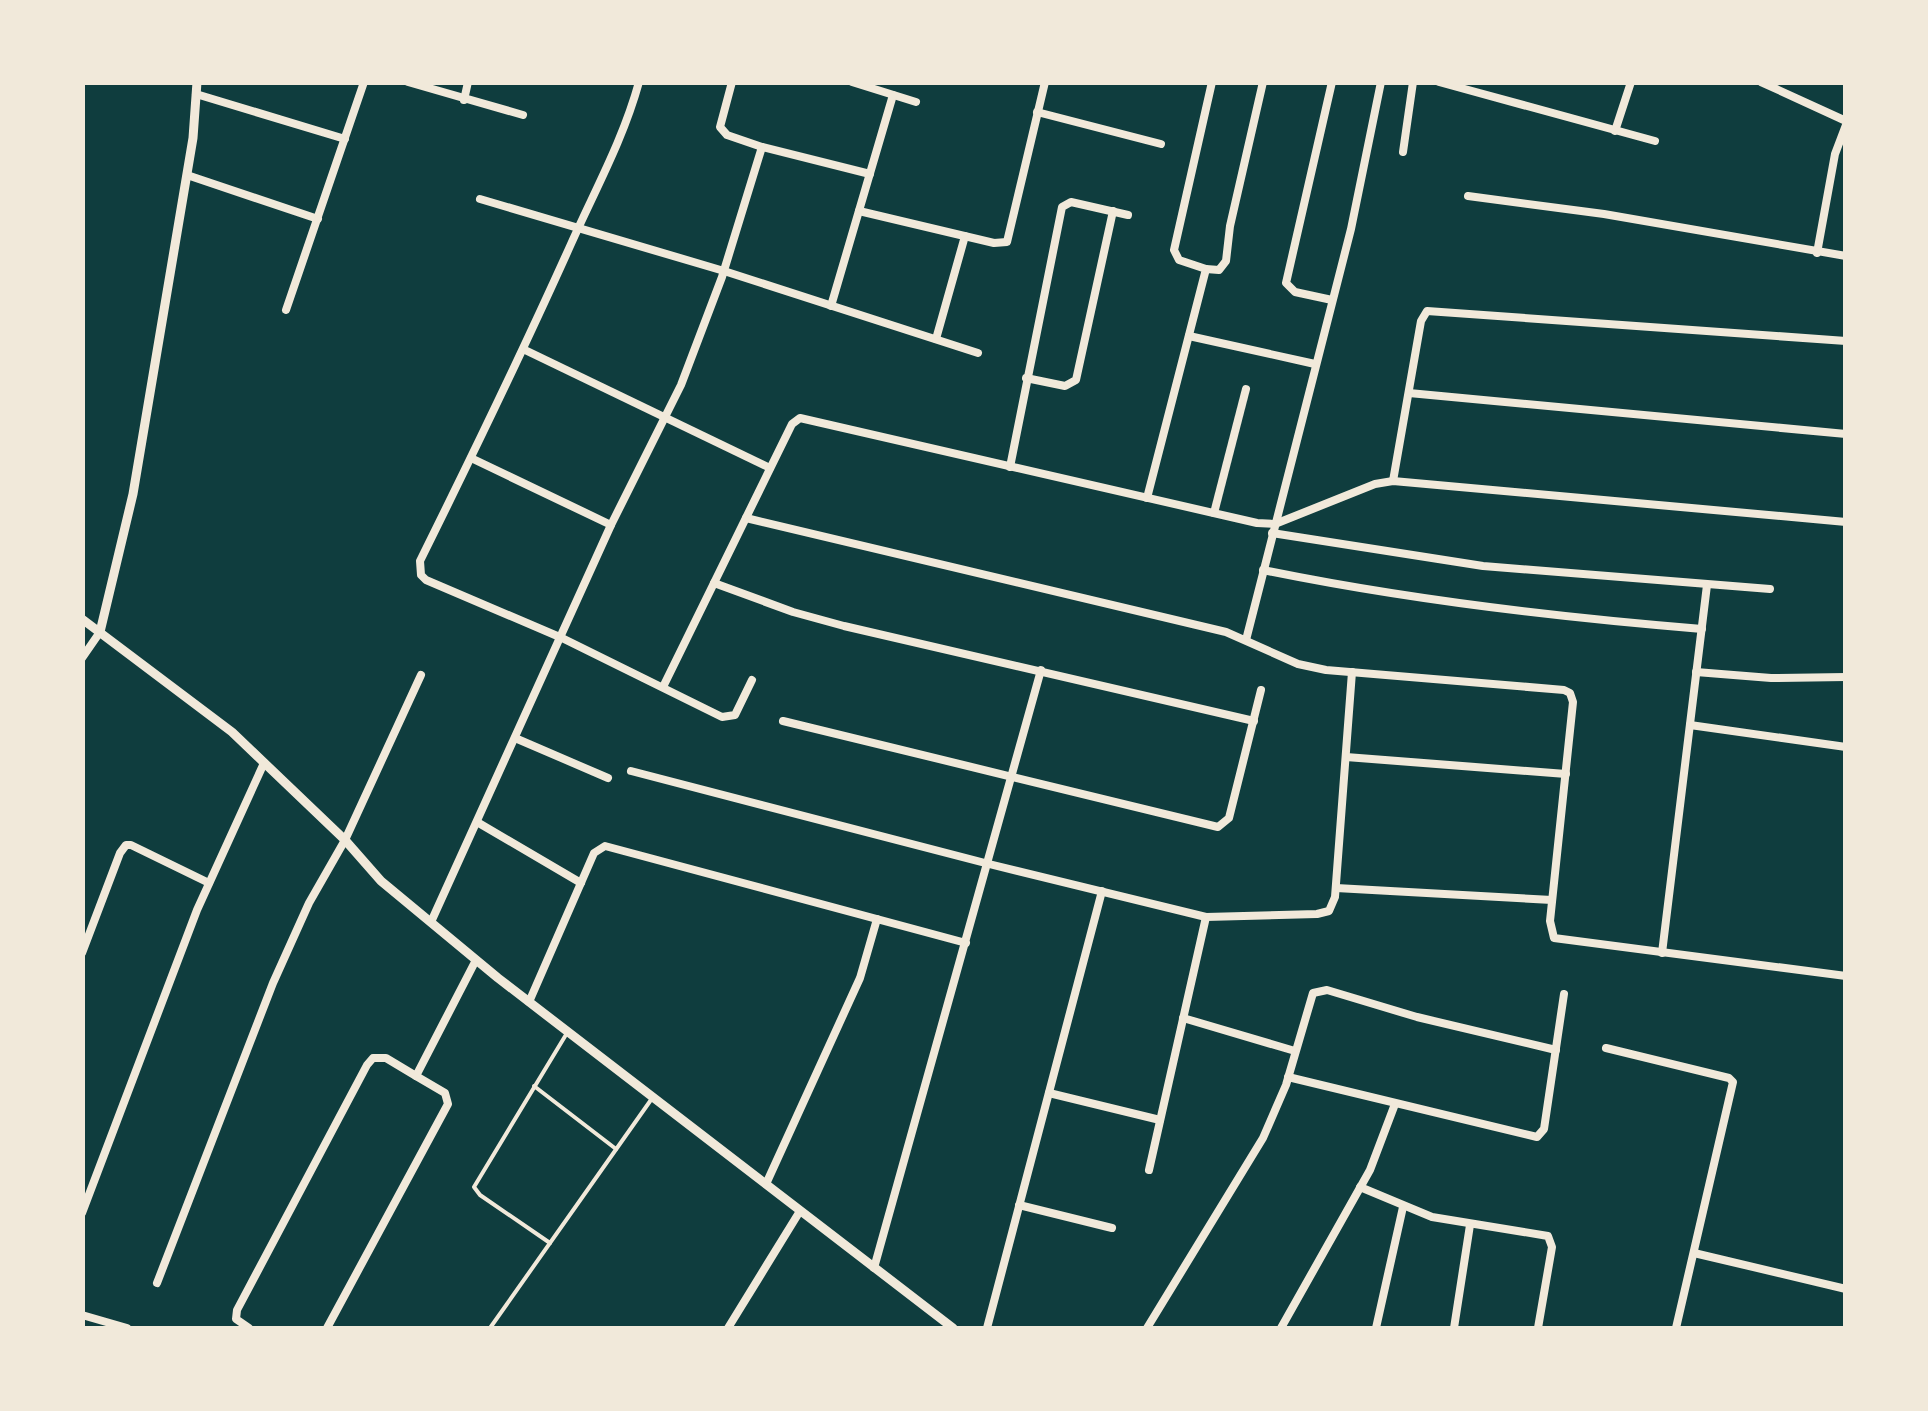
<svg xmlns="http://www.w3.org/2000/svg" width="1928" height="1411" viewBox="0 0 1928 1411" font-family="'Public Sans',sans-serif">
  <style>
    .lines { fill: none; stroke-linecap: round; stroke-linejoin: round }
    .service { stroke: #f1e9da; stroke-width: 4 }
    .minor { stroke: #f1e9da; stroke-width: 8 }
    .tertiary { stroke: #f1e9da; stroke-width: 9 }
  </style>
  <rect width="100%" height="100%" fill="#0f3d3e"/>
  <g class="lines">
    <!-- service -->
    <g class="service">
      <path d="M534,1086L616,1149"/>
      <path d="M550,1243L480,1195L474,1187L567,1033"/>
      <path d="M490,1328L653,1097"/>
    </g>
    <!-- minor -->
    <g class="minor">
      <path d="M408,82L523,115"/>
      <path d="M639,82C623,140 595,190 571,244C523,351 472,456 420,561L421,575L426,580L562,638L722,717L735,715L752,680"/>
      <path d="M852,82L916,102"/>
      <path d="M1439,82L1655,141"/>
      <path d="M1761,82L1846,121"/>
      <path d="M196,94L345,139"/>
      <path d="M464,100L468,82"/>
      <path d="M1037,112L1161,144"/>
      <path d="M1615,131L1631,82"/>
      <path d="M762,147L870,174"/>
      <path d="M1403,152L1413,82"/>
      <path d="M187,175L318,219"/>
      <path d="M1468,196L1604,214L1846,256"/>
      <path d="M480,199L724,271L978,353"/>
      <path d="M859,211L994,243L1007,242L1045,82"/>
      <path d="M1817,253L1835,154L1846,125"/>
      <path d="M1206,269L1219,270L1226,261L1230,226L1263,82"/>
      <path d="M1332,300L1295,292L1286,283L1332,82"/>
      <path d="M831,306L893,95"/>
      <path d="M286,310L364,82"/>
      <path d="M1189,336L1315,364"/>
      <path d="M936,339L965,236"/>
      <path d="M525,350L770,468"/>
      <path d="M1026,378L1065,386L1076,380L1113,211"/>
      <path d="M1409,393L1846,434"/>
      <path d="M471,458L611,525"/>
      <path d="M1010,467L1062,207L1071,202L1128,215"/>
      <path d="M1393,481L1421,321L1427,311L1846,341"/>
      <path d="M1147,498L1206,269L1179,260L1174,250L1212,82"/>
      <path d="M1214,513L1246,389"/>
      <path d="M746,518L1226,632L1298,664L1326,670L1564,690L1570,693L1573,702L1550,921L1554,938L1846,976"/>
      <path d="M1272,533L1483,566L1770,589"/>
      <path d="M1263,570C1409,600 1554,617 1702,629"/>
      <path d="M714,583L793,612L844,626L1254,721"/>
      <path d="M1246,640L1351,229L1381,82"/>
      <path d="M82,658L100,632"/>
      <path d="M1696,672L1771,678L1846,677"/>
      <path d="M663,687L792,424L800,418L1257,523L1275,524L1375,484L1393,481L1846,522"/>
      <path d="M783,721L1218,827L1229,818L1261,690"/>
      <path d="M1690,725L1846,747"/>
      <path d="M515,738L608,778"/>
      <path d="M1346,757L1566,774"/>
      <path d="M631,771L989,864L1206,917L1317,914L1329,911L1335,897L1352,672"/>
      <path d="M477,822L581,883"/>
      <path d="M1336,888L1552,900"/>
      <path d="M431,922L611,525L681,385L722,277L762,147L727,135L720,127L732,82"/>
      <path d="M82,953L120,853L126,845H131L209,883"/>
      <path d="M1662,953L1707,585"/>
      <path d="M529,1002L594,853L605,846L966,943"/>
      <path d="M1183,1018L1295,1051"/>
      <path d="M1606,1048L1729,1078L1733,1082L1676,1328"/>
      <path d="M1288,1077L1537,1137L1544,1129L1564,994"/>
      <path d="M1049,1093L1160,1120"/>
      <path d="M1149,1170L1206,917"/>
      <path d="M766,1184L860,978L877,919"/>
      <path d="M1360,1187L1432,1217L1548,1236L1552,1247L1538,1328"/>
      <path d="M1019,1205L1112,1228"/>
      <path d="M82,1213L197,910L264,763"/>
      <path d="M1694,1253L1846,1289"/>
      <path d="M874,1268L1041,670"/>
      <path d="M157,1283L273,983L309,903L345,840L421,675"/>
      <path d="M82,1315L127,1328"/>
      <path d="M249,1328L236,1319L237,1310L367,1065L373,1058H386L416,1076L476,960"/>
      <path d="M327,1328L448,1104L445,1093L416,1076"/>
      <path d="M728,1328L800,1211"/>
      <path d="M987,1328L1102,891"/>
      <path d="M1147,1328L1263,1138L1286,1085L1313,993L1327,990L1417,1017L1556,1050"/>
      <path d="M1281,1328L1370,1170L1395,1104"/>
      <path d="M1376,1328L1403,1207"/>
      <path d="M1454,1328L1470,1225"/>
    </g>
    <!-- tertiary -->
    <g class="tertiary">
      <path d="M82,619L232,732L345,840L381,881L498,978L953,1328"/>
      <path d="M100,632L133,494L193,138L197,82"/>
    </g>
  </g>
  <!-- border -->
  <rect width="1928" height="1411" fill="none" stroke="#f1e9da" stroke-width="170"/>
</svg>
